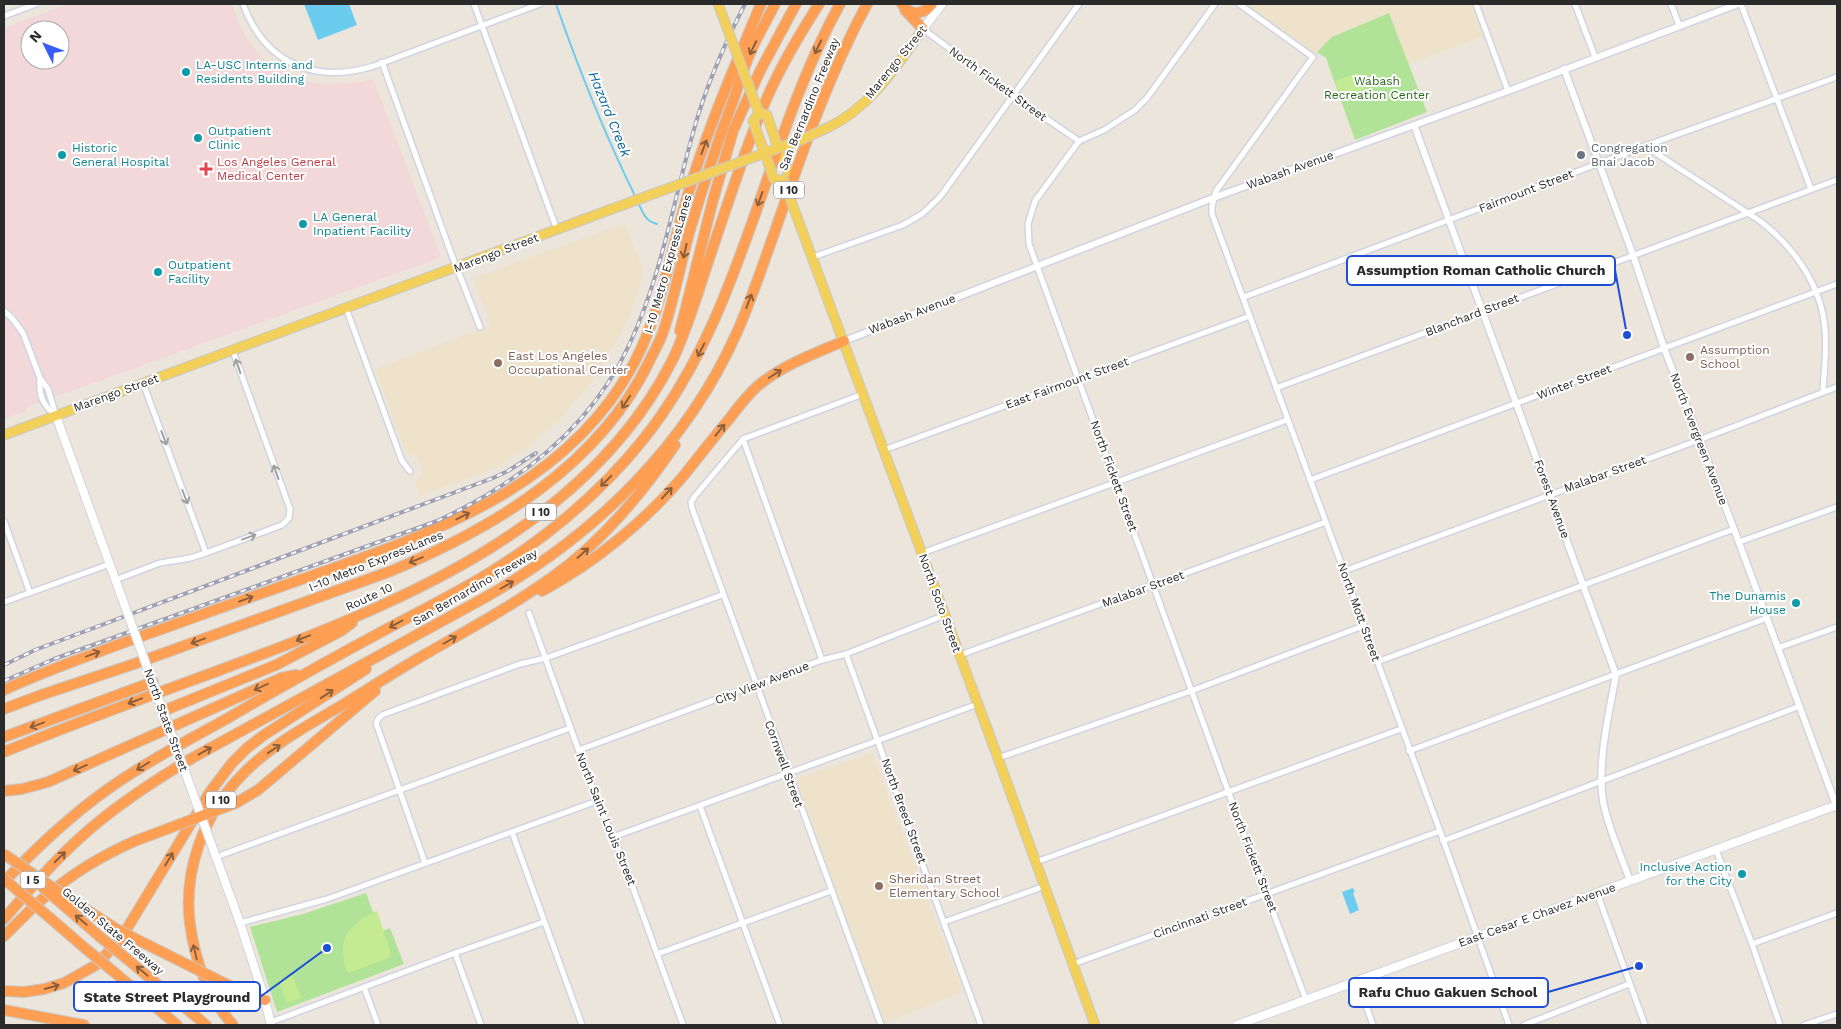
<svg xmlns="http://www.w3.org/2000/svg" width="1841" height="1029" viewBox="0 0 1841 1029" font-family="'Work Sans',sans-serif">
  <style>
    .education { fill: #eee3ca }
    .medical { fill: #f3d8d9; fill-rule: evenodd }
    .green { fill: #b0e397 }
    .pitch { fill: #c5eb92 }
    .water { fill: #6cccf0 }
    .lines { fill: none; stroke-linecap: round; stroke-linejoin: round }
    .stream { stroke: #6cccf0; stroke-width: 2 }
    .minor-casing { stroke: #d0d4e3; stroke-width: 8 }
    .tertiary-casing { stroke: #d0d4e3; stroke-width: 9 }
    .secondary-casing { stroke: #d0d4e3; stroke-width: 10 }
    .primary-casing { stroke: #c8c8c8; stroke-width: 11 }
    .motorway-casing { stroke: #c8c8c8; stroke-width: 12 }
    .minor { stroke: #fff; stroke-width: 5 }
    .tertiary { stroke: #fff; stroke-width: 6 }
    .secondary { stroke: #fff; stroke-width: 8 }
    .primary { stroke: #f2d05a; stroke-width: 9 }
    .motorway { stroke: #ff9f53; stroke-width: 10 }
    .rail-casing { stroke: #9ea1b4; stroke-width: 4 }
    .rail { stroke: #fff; stroke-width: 2; stroke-dasharray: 5.5; stroke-linecap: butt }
    .secondary-bridge-casing { stroke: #d0d4e3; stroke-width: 10; stroke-linecap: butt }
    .primary-bridge-casing { stroke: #c8c8c8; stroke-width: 11; stroke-linecap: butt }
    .motorway-bridge-casing { stroke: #c8c8c8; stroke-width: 12; stroke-linecap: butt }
    .secondary-bridge { stroke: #fff; stroke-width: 8 }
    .primary-bridge { stroke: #f2d05a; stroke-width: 9 }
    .motorway-bridge { stroke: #ff9f53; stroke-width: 10 }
    .oneway { stroke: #8a5f3c }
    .oneway2 { stroke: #9f9f9f }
    .culture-dot { fill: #0f9aa8; stroke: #fff; stroke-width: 2 }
    .worship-dot { fill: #6b7280; stroke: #fff; stroke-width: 2 }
    .health-dot { fill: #e0444e; stroke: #fff; stroke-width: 2 }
    .education-dot { fill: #8d6e63; stroke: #fff; stroke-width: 2 }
    .labels { text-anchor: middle; stroke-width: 4; stroke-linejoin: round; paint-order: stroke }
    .shield { fill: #fff; stroke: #6a6a6a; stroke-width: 1 }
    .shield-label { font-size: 11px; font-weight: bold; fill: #2a2a2a }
    .street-label { font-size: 12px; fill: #2a2a2a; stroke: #fff }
    .culture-label { font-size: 12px; fill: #0d838f; stroke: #fff; text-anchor: start }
    .park-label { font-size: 12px; fill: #286719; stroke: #fff }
    .worship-label { font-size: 12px; fill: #5b616d; stroke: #fff; text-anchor: start }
    .health-label { font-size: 12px; fill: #be3a42; stroke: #fff; text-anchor: start }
    .education-label { font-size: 12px; fill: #785e54; stroke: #fff; text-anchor: start }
    .water-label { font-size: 14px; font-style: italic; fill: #0c699b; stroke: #fff }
    .leader { fill: none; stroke: #1d4ed8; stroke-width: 2 }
    .callout-dot { fill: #1d4ed8; stroke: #fff; stroke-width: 2 }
    .callout { fill: #fff; stroke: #1d4ed8; stroke-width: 2 }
    .callout-label { font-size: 14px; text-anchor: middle; font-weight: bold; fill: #2a2a2a }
  </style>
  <rect width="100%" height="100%" fill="#ece5db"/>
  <!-- education -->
  <g class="education">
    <path d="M1242,4H1472L1484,36L1408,64L1388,14L1332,37L1314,56Z"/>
    <path d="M625,223L643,270L640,285L630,315L616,343L590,384L559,420L524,450L498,467L420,496L415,482L421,475L422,466L417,458L406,452L375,369L491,325L474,281L478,276Z"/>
    <path d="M872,753L963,992L884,1023L796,779Z"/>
  </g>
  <!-- medical -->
  <path class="medical" d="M67,4H232L239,23L247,39L264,59L275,68L299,79L319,84L355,83L371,79L374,81L440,254L439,258L30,406L26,409V411L4,419V28ZM30,30H60V60H30Z"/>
  <!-- green -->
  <g class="green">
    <path d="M1389,13L1427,112L1355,140L1326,58L1317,52L1332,37Z"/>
    <path d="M366,893L380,932L390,928L404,964L277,1012L250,927L303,914Z"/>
  </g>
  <!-- pitch -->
  <g class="pitch">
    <path d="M1358,73L1364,89L1341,97L1335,81Z"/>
    <path d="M377,911L391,954L389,958L348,973C335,942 347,924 377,911Z"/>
    <path d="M293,976L301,998L287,1003L279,981Z"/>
  </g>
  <!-- water -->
  <g class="water">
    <path d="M304,4H349L357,25L318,40Z"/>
    <path d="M1353,888L1355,892L1353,893L1359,910L1350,914L1342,892Z"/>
  </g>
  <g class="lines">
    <!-- stream -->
    <g class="stream">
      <path d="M556,4C579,70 605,135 636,198"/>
      <path d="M638,202C643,213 645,221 657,224"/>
    </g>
    <!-- minor casing -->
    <g class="minor-casing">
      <g id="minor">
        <path d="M243,4C265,64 315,84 374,66L540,4"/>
        <path d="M474,4L557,230"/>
        <path d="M1215,4L1147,98L1135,110L1104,130L1079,141L1035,201L1028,224L1029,244L1228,791L1306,1000"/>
        <path d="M1239,4L1313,57L1216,191L1212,206V214L1440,831L1509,1025"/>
        <path d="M1476,4L1508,91"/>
        <path d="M1575,4L1595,57"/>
        <path d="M1671,4L1679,25"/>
        <path d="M1741,4L1811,189"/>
        <path d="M4,16L36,4"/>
        <path d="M923,29L1013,96L1079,141"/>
        <path d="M382,62L451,253L480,327"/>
        <path d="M1645,146L1760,221C1794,247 1822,286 1825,330C1827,350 1824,371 1823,391"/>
        <path d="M813,257L903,225L922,214L940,197L1079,4"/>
        <path d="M1244,297L1645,146L1837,77"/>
        <path d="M346,308L402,461L410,471"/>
        <path d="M4,311L12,318L23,333L40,378L48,389L56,416"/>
        <path d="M40,379C39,397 42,402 54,415"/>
        <path d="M143,383L206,553"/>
        <path d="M1276,388L1837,180"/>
        <path d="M863,394L743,439L695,496L691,502L692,508L881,1025"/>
        <path d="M743,439L822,660"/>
        <path d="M884,450L1250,316"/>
        <path d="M1310,480L1837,284"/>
        <path d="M4,521L30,593"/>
        <path d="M1739,542L1837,507"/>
        <path d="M922,553L1287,420"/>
        <path d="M1344,571L1699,440L1837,387"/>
        <path d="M115,580L160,563L190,558L206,553L282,525L289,518L290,509L233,351"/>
        <path d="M4,602L110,564"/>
        <path d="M529,613L597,801L618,847L683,1025"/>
        <path d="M1778,648L1837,627"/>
        <path d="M846,654L981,1025"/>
        <path d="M960,655L1326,522"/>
        <path d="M1377,662L1734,529"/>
        <path d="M579,750L822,660L846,654L945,615"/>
        <path d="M1409,751L1767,618"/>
        <path d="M998,758L1191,691L1363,626"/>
        <path d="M700,806L780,1025"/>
        <path d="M512,832L582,1025"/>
        <path d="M613,837L978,704"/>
        <path d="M1443,841L1800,706"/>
        <path d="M1716,850L1752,944L1780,1025"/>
        <path d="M216,857L570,728"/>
        <path d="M1036,862L1401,729"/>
        <path d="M425,863L376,723L378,719L382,715L520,664L546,658L722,595"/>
        <path d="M1597,893L1645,1025"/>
        <path d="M944,922L1045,886"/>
        <path d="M240,923L327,899L597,801"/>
        <path d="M1752,944L1837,913"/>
        <path d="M455,953L481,1025"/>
        <path d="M657,954L831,891"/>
        <path d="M1073,964L1440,831"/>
        <path d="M1357,981L1373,1025"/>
        <path d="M364,987L378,1025"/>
        <path d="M271,1022L455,953L544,922"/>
        <path d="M1524,1025L1629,984"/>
        <path d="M1804,1025L1837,1014"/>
      </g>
    </g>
    <!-- tertiary casing -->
    <g class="tertiary-casing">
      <g id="tertiary">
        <path d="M1564,69L1633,255L1664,348L1734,529L1837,808"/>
        <path d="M1414,125L1616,675C1609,712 1597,764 1603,801C1608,828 1621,855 1630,881"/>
        <path d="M844,341L1213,198L1508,91L1738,4"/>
      </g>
    </g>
    <!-- secondary casing -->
    <g class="secondary-casing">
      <g id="secondary">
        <path d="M923,29L942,4"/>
        <path d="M56,416L122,598"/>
        <path d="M216,857L240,923L265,1000L271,1025"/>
        <path d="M1237,1025L1837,805"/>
      </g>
    </g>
    <!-- primary casing -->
    <g class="primary-casing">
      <g id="primary">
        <path d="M718,4L726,25"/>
        <path d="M829,127C871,107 897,65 923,29"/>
        <path d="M778,148L789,172L784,181"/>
        <path d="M797,217L998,758L1095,1025"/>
        <path d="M4,435L609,210"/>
      </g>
    </g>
    <!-- motorway casing -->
    <g class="motorway-casing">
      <g id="motorway">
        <path d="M902,4C910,16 923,15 932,4"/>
        <path d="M905,10L923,29"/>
        <path d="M680,331L713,200L733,131L760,71L796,4"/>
        <path d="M542,591C595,562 646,521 685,474C700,455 715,436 730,418C739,406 749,393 760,384C785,364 816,353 844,341"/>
        <path d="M4,690C44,671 86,657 128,641C182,622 236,602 291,583C419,538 564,493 633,365C661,313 669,257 686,201C705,134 734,68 761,4"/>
        <path d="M4,709L41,695L134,664L391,571C494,528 598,466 649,362C653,353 658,345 662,335C674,301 680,265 690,230C703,186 717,143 733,101C739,84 744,67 751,51C758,35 767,20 775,4"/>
        <path d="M163,711L276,665L341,631L352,623"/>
        <path d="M4,737L153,682"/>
        <path d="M4,752C75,723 147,697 220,670C390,607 586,532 673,359C690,323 700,285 713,247C731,195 747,142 770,91C784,61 801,32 819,4"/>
        <path d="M4,791L22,789L48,782L281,678L296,675"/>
        <path d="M236,803L258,790L375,691"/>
        <path d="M4,882C36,848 70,816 108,789C146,762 187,741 228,718C279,688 331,659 383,631C418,612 455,594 489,573C546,538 599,494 642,441C745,314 762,145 840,4"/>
        <path d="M68,898L118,930"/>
        <path d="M62,904L99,936"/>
        <path d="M50,918L86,949"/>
        <path d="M4,919C29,890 54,861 82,836C116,805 155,780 194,757L486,597C595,535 687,446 738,330C752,298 763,264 775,231C802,153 828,76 867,4"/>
        <path d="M4,936C18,923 31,908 46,896C73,873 103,855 135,841"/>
        <path d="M134,938L180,961"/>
        <path d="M127,959L206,1025"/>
        <path d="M114,972L177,1025"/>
        <path d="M226,984L253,996L265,1000"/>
        <path d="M4,991L24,992L44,989L64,983L96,965L120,940L210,792L232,763L247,748L264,735L366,669"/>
        <path d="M4,1010L84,1025"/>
        <path d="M233,1025C208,997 195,961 190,924C183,871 204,814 241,776C268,747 305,727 339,707C365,691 390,675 417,659C462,633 509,608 551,578C601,543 641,495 675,445"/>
      </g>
    </g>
    <!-- minor -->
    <use href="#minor" class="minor"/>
    <!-- tertiary -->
    <use href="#tertiary" class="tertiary"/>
    <!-- secondary -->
    <use href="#secondary" class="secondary"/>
    <!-- primary -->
    <use href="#primary" class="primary"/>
    <!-- motorway -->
    <use href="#motorway" class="motorway"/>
    <!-- rail casing -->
    <g class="rail-casing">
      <g id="rail">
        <path d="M4,665L35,650L493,478L508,471L536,453"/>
        <path d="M4,681L54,659L437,521C519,483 592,427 630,343C661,277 673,203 693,133C705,88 724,45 745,4"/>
      </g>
    </g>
    <!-- rail -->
    <use href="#rail" class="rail"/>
    <!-- secondary-bridge casing -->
    <g class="secondary-bridge-casing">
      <path id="secondary-bridge" d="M122,598L216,857"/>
    </g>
    <!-- primary-bridge casing -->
    <g class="primary-bridge-casing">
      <g id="primary-bridge">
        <path d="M726,25L759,113"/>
        <path d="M759,113L753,121L774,179L784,181L797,217"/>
        <path d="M759,113L767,115L778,148"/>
        <path d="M609,210L803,139L829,127"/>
      </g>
    </g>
    <!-- motorway-bridge casing -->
    <g class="motorway-bridge-casing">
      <g id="motorway-bridge">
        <path d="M135,841L236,803"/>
        <path d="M4,854L68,898"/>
        <path d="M4,879L50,918"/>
        <path d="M40,885L62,904"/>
        <path d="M118,930L134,938"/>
        <path d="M99,936L127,959"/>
        <path d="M86,949L114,972"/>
        <path d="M180,961L226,984"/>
      </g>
    </g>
    <!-- secondary-bridge -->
    <use href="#secondary-bridge" class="secondary-bridge"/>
    <!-- primary-bridge -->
    <use href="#primary-bridge" class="primary-bridge"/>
    <!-- motorway-bridge -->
    <use href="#motorway-bridge" class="motorway-bridge"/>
  </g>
  <!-- one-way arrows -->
  <defs><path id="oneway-shaft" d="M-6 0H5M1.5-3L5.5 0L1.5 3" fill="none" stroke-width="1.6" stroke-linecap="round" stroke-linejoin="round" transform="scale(1.25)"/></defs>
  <g class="oneway">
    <use href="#oneway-shaft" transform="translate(818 47) rotate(115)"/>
    <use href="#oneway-shaft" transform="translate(753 48) rotate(115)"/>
    <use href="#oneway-shaft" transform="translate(704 147) rotate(-69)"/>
    <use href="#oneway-shaft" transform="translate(760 199) rotate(109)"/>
    <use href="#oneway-shaft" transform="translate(685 251) rotate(103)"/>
    <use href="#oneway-shaft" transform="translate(749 301) rotate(-69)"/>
    <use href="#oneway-shaft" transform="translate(701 350) rotate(117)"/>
    <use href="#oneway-shaft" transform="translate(775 374) rotate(-32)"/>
    <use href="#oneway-shaft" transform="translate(626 402) rotate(123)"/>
    <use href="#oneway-shaft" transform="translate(720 430) rotate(-51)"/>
    <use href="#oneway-shaft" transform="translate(606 481) rotate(135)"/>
    <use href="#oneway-shaft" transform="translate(667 493) rotate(-47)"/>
    <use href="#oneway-shaft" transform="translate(463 516) rotate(-27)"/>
    <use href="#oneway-shaft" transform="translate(583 553) rotate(-42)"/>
    <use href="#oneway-shaft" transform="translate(416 560) rotate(158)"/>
    <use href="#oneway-shaft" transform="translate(507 585) rotate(-30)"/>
    <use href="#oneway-shaft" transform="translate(246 599) rotate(-20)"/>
    <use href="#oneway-shaft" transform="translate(396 624) rotate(152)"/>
    <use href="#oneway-shaft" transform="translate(303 638) rotate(159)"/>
    <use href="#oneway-shaft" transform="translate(450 640) rotate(-30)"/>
    <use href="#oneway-shaft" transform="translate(198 641) rotate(160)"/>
    <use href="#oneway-shaft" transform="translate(93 654) rotate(-20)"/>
    <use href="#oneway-shaft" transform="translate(261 687) rotate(156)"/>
    <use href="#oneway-shaft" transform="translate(327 694) rotate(-33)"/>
    <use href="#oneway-shaft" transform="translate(135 701) rotate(159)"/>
    <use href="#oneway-shaft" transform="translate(37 725) rotate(160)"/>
    <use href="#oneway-shaft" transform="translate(274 749) rotate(-34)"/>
    <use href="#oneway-shaft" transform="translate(205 751) rotate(-29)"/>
    <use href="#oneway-shaft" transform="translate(143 766) rotate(148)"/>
    <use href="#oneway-shaft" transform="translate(80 768) rotate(156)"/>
    <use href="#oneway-shaft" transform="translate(60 857) rotate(-44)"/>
    <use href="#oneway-shaft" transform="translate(169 859) rotate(-59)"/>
    <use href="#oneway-shaft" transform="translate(81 920) rotate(-140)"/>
    <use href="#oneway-shaft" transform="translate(195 952) rotate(-104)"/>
    <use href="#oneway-shaft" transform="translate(142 971) rotate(-140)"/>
    <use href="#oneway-shaft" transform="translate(52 987) rotate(-16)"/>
  </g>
  <g class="oneway2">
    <use href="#oneway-shaft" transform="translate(238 366) rotate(-109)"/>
    <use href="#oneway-shaft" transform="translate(164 438) rotate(69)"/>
    <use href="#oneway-shaft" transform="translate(276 472) rotate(-110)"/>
    <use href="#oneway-shaft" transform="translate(185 497) rotate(69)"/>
    <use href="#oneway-shaft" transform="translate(249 537) rotate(-20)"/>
  </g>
  <!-- markers -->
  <g class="culture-dot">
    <circle cx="186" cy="72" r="5"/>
    <circle cx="198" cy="138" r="5"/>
    <circle cx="62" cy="155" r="5"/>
    <circle cx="303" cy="224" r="5"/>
    <circle cx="158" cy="272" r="5"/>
    <circle cx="1796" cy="603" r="5"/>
    <circle cx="1742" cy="874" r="5"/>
  </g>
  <circle class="worship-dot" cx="1581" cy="155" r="5"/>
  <path class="health-dot" d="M203.5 161.5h5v5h5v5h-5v5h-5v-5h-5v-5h5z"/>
  <g class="education-dot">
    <circle cx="1690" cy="357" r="5"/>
    <circle cx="498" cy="363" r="5"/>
    <circle cx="879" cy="886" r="5"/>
  </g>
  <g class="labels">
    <!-- shield labels -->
    <g class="shield">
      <rect x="774" y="181.5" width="30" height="17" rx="4"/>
      <rect x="526" y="503.5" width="30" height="17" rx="4"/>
      <rect x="206" y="791.5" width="30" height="17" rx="4"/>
      <rect x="20.5" y="871.5" width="25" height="17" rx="4"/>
    </g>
    <g class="shield-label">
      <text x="789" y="194">I 10</text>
      <text x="541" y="516">I 10</text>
      <text x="221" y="804">I 10</text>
      <text x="33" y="884">I 5</text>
    </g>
    <!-- street labels -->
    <g class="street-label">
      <text transform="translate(896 62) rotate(-51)" y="4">Marengo Street</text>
      <text transform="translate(998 84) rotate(36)" y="4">North Fickett Street</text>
      <text transform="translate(809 104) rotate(-68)" y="4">San Bernardino Freeway</text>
      <text transform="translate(1290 170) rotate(-20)" y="4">Wabash Avenue</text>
      <text transform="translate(1526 191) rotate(-21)" y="4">Fairmount Street</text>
      <text transform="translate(496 253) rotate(-21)" y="4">Marengo Street</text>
      <text transform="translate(668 264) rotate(-74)" y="4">I-10 Metro ExpressLanes</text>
      <text transform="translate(912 314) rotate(-21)" y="4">Wabash Avenue</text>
      <text transform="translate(1472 315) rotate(-21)" y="4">Blanchard Street</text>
      <text transform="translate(1574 382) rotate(-21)" y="4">Winter Street</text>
      <text transform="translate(1067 383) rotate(-20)" y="4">East Fairmount Street</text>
      <text transform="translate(116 393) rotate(-20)" y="4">Marengo Street</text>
      <text transform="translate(1699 439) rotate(69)" y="4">North Evergreen Avenue</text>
      <text transform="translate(1605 474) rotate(-20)" y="4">Malabar Street</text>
      <text transform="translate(1114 476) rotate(70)" y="4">North Fickett Street</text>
      <text transform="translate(1552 499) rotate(70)" y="4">Forest Avenue</text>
      <text transform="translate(376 561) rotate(-22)" y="4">I-10 Metro ExpressLanes</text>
      <text transform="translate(475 587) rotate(-30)" y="4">San Bernardino Freeway</text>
      <text transform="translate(1143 589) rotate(-20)" y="4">Malabar Street</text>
      <text transform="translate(369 597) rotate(-25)" y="4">Route 10</text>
      <text transform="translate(940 603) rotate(70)" y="4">North Soto Street</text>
      <text transform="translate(1359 612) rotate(70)" y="4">North Mott Street</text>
      <text transform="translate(762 683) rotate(-21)" y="4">City View Avenue</text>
      <text transform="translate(166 720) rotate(70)" y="4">North State Street</text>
      <text transform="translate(784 764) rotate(70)" y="4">Cornwell Street</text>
      <text transform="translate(904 811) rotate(70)" y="4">North Breed Street</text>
      <text transform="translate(606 819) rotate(68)" y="4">North Saint Louis Street</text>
      <text transform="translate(1253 857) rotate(69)" y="4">North Fickett Street</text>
      <text transform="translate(1537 915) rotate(-20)" y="4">East Cesar E Chavez Avenue</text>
      <text transform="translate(1200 918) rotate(-20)" y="4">Cincinnati Street</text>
      <text transform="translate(113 931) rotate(40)" y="4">Golden State Freeway</text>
    </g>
    <!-- culture labels -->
    <g class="culture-label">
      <text x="196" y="69">LA-USC Interns and<tspan x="196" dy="14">Residents Building</tspan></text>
      <text x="208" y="135">Outpatient<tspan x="208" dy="14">Clinic</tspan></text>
      <text x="72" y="152">Historic<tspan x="72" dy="14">General Hospital</tspan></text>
      <text x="313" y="221">LA General<tspan x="313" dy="14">Inpatient Facility</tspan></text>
      <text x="168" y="269">Outpatient<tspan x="168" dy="14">Facility</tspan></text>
      <text x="1786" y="600" text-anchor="end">The Dunamis<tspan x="1786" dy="14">House</tspan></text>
      <text x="1732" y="871" text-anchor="end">Inclusive Action<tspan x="1732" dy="14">for the City</tspan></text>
    </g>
    <!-- park labels -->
    <g class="park-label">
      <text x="1377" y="85">Wabash<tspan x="1377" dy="14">Recreation Center</tspan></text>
    </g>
    <!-- worship labels -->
    <g class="worship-label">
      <text x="1591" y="152">Congregation<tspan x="1591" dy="14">Bnai Jacob</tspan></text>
    </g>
    <!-- health labels -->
    <g class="health-label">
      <text x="217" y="166">Los Angeles General<tspan x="217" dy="14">Medical Center</tspan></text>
    </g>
    <!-- education labels -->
    <g class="education-label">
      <text x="1700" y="354">Assumption<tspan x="1700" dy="14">School</tspan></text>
      <text x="508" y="360">East Los Angeles<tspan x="508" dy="14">Occupational Center</tspan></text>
      <text x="889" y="883">Sheridan Street<tspan x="889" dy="14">Elementary School</tspan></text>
    </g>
    <!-- water labels -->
    <g class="water-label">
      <text transform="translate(610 114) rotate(68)" y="5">Hazard Creek</text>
    </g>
  </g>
  <!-- callouts -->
  <path class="leader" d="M1627 335L1615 270M1639 966L1548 992M327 948L260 997"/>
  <g class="callout-dot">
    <circle cx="1627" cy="335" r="5"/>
    <circle cx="1639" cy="966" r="5"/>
    <circle cx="327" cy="948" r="5"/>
  </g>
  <g class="callout">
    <rect x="1347" y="256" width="268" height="29" rx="5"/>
    <rect x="1349" y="978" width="199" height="29" rx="5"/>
    <rect x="74" y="982" width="186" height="29" rx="5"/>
  </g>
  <g class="callout-label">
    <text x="1481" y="275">Assumption Roman Catholic Church</text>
    <text x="1448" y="997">Rafu Chuo Gakuen School</text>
    <text x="167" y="1002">State Street Playground</text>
  </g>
  <!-- border -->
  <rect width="1841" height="1029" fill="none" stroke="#2a2a2a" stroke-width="10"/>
  <!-- north arrow -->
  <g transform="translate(45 45) rotate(312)"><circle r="24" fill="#ffffff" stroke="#aaaaaa"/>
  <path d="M0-4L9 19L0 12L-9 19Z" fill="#385bfc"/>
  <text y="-8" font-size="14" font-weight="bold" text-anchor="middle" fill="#2a2a2a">N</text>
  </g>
</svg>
